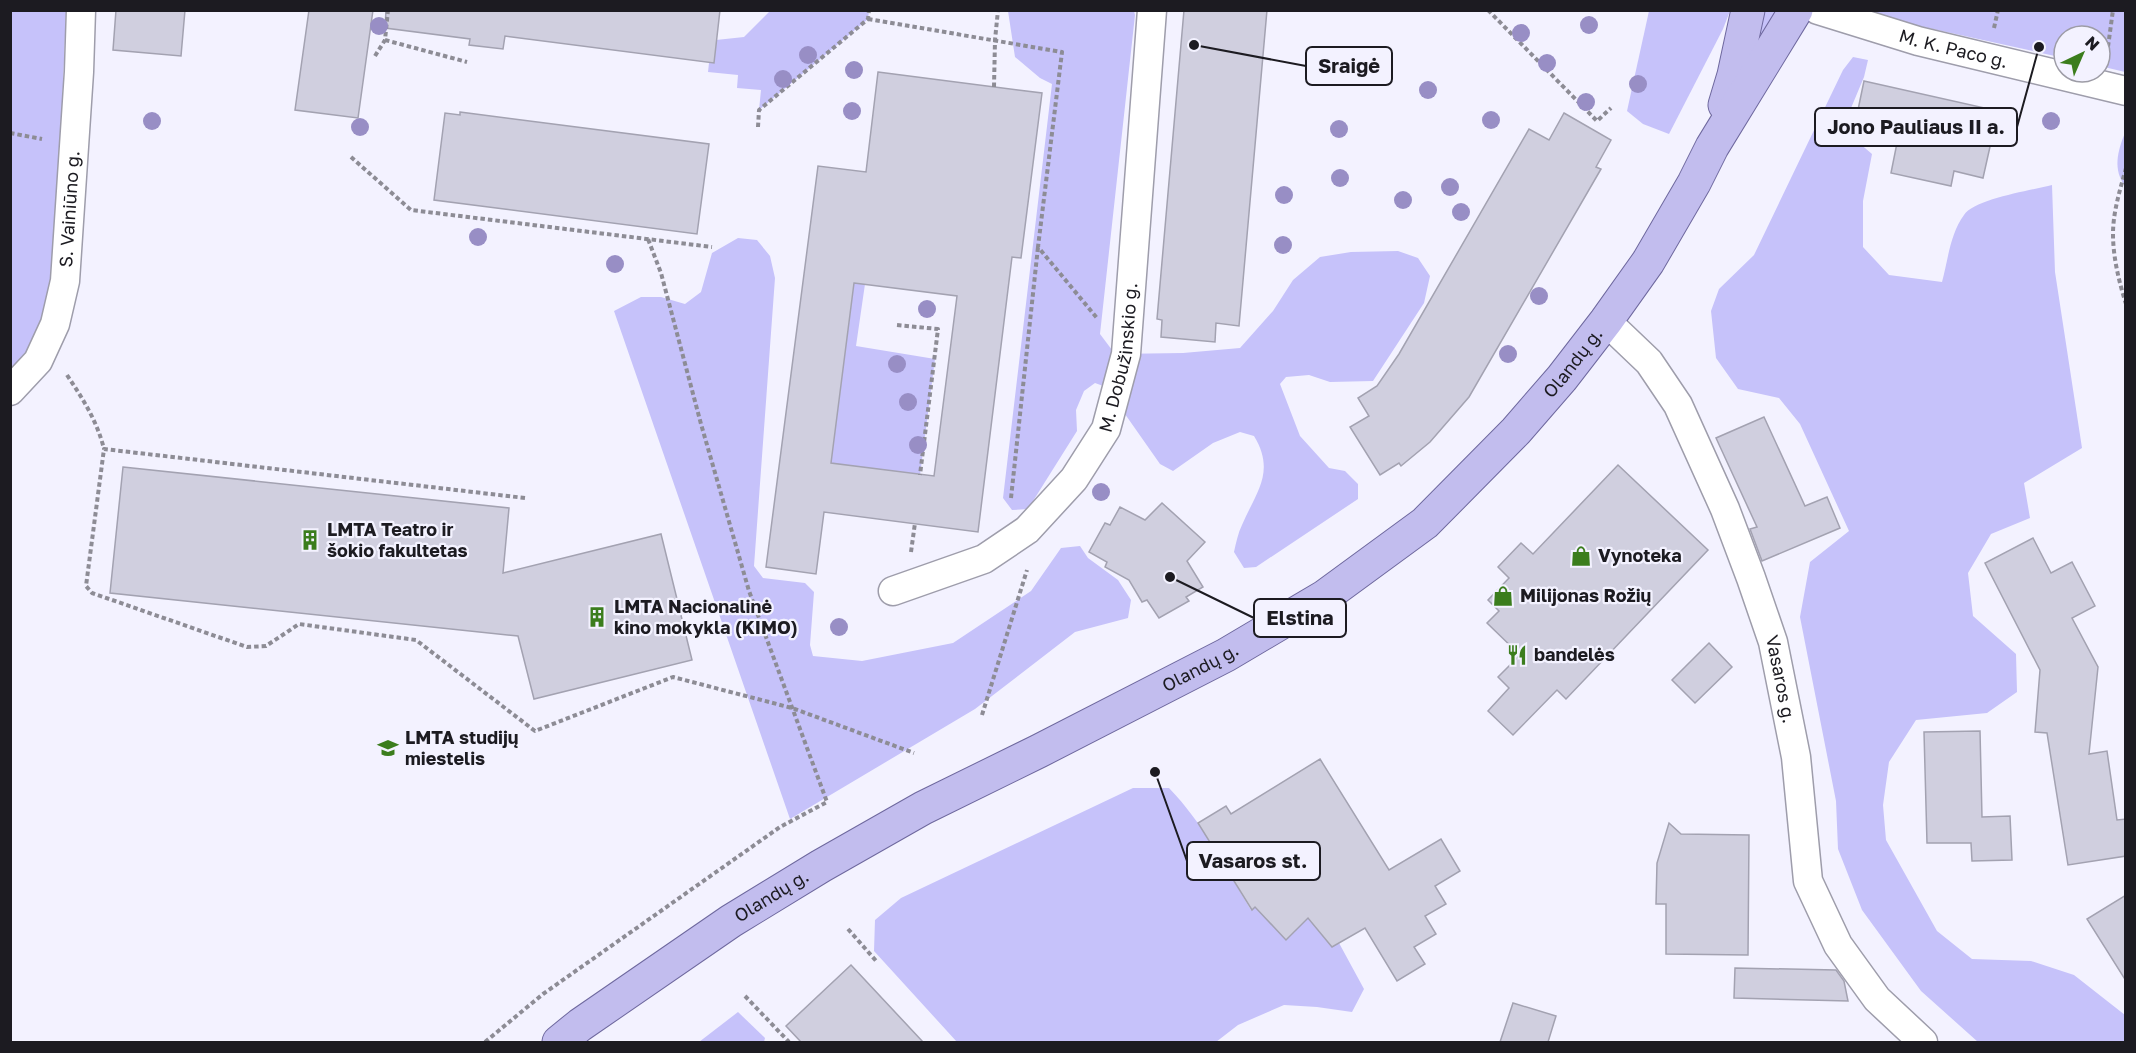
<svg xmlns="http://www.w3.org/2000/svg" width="2136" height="1053" viewBox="0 0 2136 1053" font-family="'Golos Text',sans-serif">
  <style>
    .green { fill: #c6c2fa }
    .building { fill: #d0cfdf; stroke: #a3a2b1; stroke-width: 1.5; fill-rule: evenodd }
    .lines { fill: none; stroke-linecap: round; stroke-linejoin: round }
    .street-casing { stroke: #9e9dab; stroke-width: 31 }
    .primary-casing { stroke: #6e689e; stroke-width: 35 }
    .path { stroke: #8d8c95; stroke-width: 4; stroke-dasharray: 4.5 3; stroke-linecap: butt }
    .street { stroke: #fff; stroke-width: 28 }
    .primary { stroke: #c2bdee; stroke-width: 33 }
    .tree { fill: #988ec5 }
    .labels { text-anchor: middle; stroke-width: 4.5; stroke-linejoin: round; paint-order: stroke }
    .street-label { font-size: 18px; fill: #1c1b21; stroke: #f3f2ff }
    .poi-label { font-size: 18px; font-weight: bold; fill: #1c1b21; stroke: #f3f2ff; text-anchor: start }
    .leader { fill: none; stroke: #1c1b21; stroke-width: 2 }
    .callout-dot { fill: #1c1b21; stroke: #f3f2ff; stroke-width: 2 }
    .callout { fill: #f3f2ff; stroke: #1c1b21; stroke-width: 2 }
    .callout-label { font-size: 20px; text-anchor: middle; font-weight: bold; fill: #1c1b21 }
  </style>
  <rect width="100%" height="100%" fill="#f3f2ff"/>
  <!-- green -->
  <g class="green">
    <path d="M11,11H66L56,257L48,313L32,353L11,376Z"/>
    <path d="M770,11H869L868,19L759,110L761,90L737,88L738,75L708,72L709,63H714L716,40L744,37Z"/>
    <path d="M1008,11H1134L1135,15L1100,334L1115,354L1183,353L1240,348L1273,311L1293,280L1320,257L1351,252L1398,251L1418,258L1430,276L1424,303L1373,381L1330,382L1309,375L1286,377L1280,384L1300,436L1329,468L1345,471L1358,484V499L1256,567L1244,568L1234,552C1236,543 1238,533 1242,525C1256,492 1276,472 1254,436L1240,432L1213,443L1173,471L1160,464L1106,387L1095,383L1084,391L1076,410L1077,431L1028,509L1012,510L1003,498L1052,84L1040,78L1015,57Z"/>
    <path d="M1649,11H1730L1723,29L1669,134L1643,124L1627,111Z"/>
    <path d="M1765,11H1775L1756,63L1748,59Z"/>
    <path d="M1872,11H2125V72L2100,66V36H2064V58L1883,18Z"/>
    <path d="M1853,57L1868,60L1864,77L1846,120L1851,136L1872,154L1863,201V247L1889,275L1942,282C1948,260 1950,234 1964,215C1974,199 2033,190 2052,185L2055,272L2082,448L2024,483L2030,518L1991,534L1968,573L1973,616L2016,654L2017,692L1987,713L1916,720L1889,762L1883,805L1886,840L1937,931L1972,959L2031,961L2074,975L2125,1015V1042H1978L1921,991L1862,910L1838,849L1836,801L1800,617L1810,562L1849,531L1800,424L1779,398L1738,389L1716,358L1711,311L1719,289L1754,255L1843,70Z"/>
    <path d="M2125,133H2126L2125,186C2113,170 2117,152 2125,133Z"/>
    <path d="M738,238L757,240L770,256L775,278L754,566L763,578L805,583L814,592L810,645L813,656L862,661L953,643L1031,591L1061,548L1080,546L1088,558L1118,580L1131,600L1128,618L1075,632L975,709L790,819L614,311L641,297H661L685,304L701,292L712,253Z"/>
    <path d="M854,283L865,284L856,346L935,359L920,475L831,463Z"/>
    <path d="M1133,788H1169C1203,823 1226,868 1251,910L1255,907L1286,939L1308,918L1332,947L1339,943L1364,989L1352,1012L1317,1007L1284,1005L1238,1025L1216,1042H957L874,951L875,920L901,898Z"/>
    <path d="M738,1012L765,1038L764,1042H699Z"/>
  </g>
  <!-- building -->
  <g class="building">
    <path d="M116,10H185L181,56L113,50Z"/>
    <path d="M309,10H373L358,118L295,110Z"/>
    <path d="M386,10H720L714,63L505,36L503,49L469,45L470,39L385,28Z"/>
    <path d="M1184,10H1267L1239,326L1216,323L1215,342L1161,337L1162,320L1157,319Z"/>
    <path d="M878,72L1042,93L1021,258L1012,257L978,532L824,512L816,574L766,567L818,166L866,172ZM854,283L957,296L934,476L831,463Z"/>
    <path d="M1864,81L1998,111L1983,178L1954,171L1951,186L1891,173L1898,138L1854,129Z"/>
    <path d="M460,112L709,144L697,234L434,200L445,113L460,115Z"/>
    <path d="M1564,113L1611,140L1596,167L1601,169L1469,397L1430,442L1401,466L1399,463L1380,475L1350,427L1369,416L1358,398L1377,386L1399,354L1529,129L1549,140Z"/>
    <path d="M1764,417L1805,506L1827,497L1840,528L1762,561L1750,529L1757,527L1716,438Z"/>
    <path d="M1618,465L1708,550L1566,699L1557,690L1513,735L1488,711L1509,688L1498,677L1520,655L1487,623L1499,611L1488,600L1509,578L1498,567L1521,543L1533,554Z"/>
    <path d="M123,467L509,508L503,573L661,534L692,660L534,699L518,636L110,593Z"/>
    <path d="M1162,503L1205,542L1187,561L1203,587L1186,597L1189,601L1159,618L1147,600L1142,602L1129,580L1105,567L1107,562L1089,552L1105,523L1110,525L1120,507L1145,520Z"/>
    <path d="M2033,538L2051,573L2072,562L2095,606L2072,618L2098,667L2089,754L2107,751L2117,820L2126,819V856L2068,865L2047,733L2035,732L2040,670L1985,563Z"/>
    <path d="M1709,643L1732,667L1695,703L1672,680Z"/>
    <path d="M1980,731L1982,817L2010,816L2012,860L1972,861L1971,843H1927L1924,732Z"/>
    <path d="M1320,759L1389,870L1441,839L1460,871L1435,886L1446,904L1425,916L1436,934L1414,947L1425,964L1397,981L1365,928L1332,947L1308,918L1286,940L1255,907L1252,910L1198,823L1226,806L1231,814Z"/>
    <path d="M1669,823L1681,834L1749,835L1748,955L1666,954V904H1656L1657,863Z"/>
    <path d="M2126,895V981L2087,919Z"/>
    <path d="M851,965L923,1042H801L786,1026Z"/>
    <path d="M1735,968L1836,970L1844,981L1848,1001L1734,998Z"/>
    <path d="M1513,1003L1556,1016L1548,1042H1500Z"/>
  </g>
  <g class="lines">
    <!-- street casing -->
    <g class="street-casing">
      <g id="street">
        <path id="s1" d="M1818,10L1918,41L2126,91"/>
        <path id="s2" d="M1606,321L1649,362L1678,405L1725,509L1751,578L1773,642L1796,757L1808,881L1838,945L1877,999L1923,1042"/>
        <path id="s3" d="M10,391L38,361L55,324L65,281L79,72L81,10"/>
        <path id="s4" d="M893,591L984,559L1027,530L1074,479L1106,429L1126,354L1152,10"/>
      </g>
    </g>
    <!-- primary casing -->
    <g class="primary-casing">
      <g id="primary">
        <path d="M1725,105L1734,75L1748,10"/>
        <path id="s5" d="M559,1042L580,1025L731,921L821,866L923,808L1039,751L1226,655L1324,597L1425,523L1516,431L1562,378L1606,321L1648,262L1694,183L1712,147L1796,10"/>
      </g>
    </g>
    <!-- path -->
    <g class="path">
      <path d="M1488,10L1597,121L1611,108"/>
      <path d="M868,19L1062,52L1038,247L1097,318"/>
      <path d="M1994,28L1998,10"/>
      <path d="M385,40L467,62"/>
      <path d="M2107,54L2113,10"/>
      <path d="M375,56L385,40L388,10"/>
      <path d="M994,87L995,40L998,10"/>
      <path d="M758,127L759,110L868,19L869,10"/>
      <path d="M10,133L42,139"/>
      <path d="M351,157L411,210L712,247"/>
      <path d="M2126,168C2120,190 2113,212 2113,234C2113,257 2119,282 2126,304"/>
      <path d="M897,325L938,329L920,475"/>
      <path d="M67,375C83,399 97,421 104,449"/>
      <path d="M525,498L104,449L86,586L92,593L247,647L266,646L299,624L416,640L535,731L673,677L792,708L914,753"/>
      <path d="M1011,498L1038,247"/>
      <path d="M911,552L915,523"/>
      <path d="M982,715L1027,570"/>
      <path d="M848,929L877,962"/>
      <path d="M745,996L789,1042"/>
      <path d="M485,1042L543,994L780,827L827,802L749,591L701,424L661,273L648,239"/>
    </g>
    <!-- street -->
    <use href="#street" class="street"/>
    <!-- primary -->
    <use href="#primary" class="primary"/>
  </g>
  <!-- trees -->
  <g class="tree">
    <circle cx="1589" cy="25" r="9"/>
    <circle cx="379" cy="26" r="9"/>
    <circle cx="1521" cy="33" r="9"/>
    <circle cx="808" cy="55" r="9"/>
    <circle cx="1547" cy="63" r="9"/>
    <circle cx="854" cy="70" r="9"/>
    <circle cx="783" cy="79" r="9"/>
    <circle cx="1638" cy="84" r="9"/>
    <circle cx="1428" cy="90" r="9"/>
    <circle cx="1586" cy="102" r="9"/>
    <circle cx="852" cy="111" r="9"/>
    <circle cx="1491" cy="120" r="9"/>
    <circle cx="152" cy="121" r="9"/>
    <circle cx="2051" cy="121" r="9"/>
    <circle cx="360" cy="127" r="9"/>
    <circle cx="1339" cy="129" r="9"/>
    <circle cx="1340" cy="178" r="9"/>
    <circle cx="1450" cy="187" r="9"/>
    <circle cx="1284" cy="195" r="9"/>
    <circle cx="1403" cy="200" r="9"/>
    <circle cx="1461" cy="212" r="9"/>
    <circle cx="478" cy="237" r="9"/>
    <circle cx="1283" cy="245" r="9"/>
    <circle cx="615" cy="264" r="9"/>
    <circle cx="1539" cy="296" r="9"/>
    <circle cx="927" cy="309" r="9"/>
    <circle cx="1508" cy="354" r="9"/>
    <circle cx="897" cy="364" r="9"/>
    <circle cx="908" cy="402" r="9"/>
    <circle cx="918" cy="445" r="9"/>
    <circle cx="1101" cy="492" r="9"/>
    <circle cx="839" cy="627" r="9"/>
  </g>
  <!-- icons -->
  <defs>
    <g id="building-bare" transform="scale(1.62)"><path d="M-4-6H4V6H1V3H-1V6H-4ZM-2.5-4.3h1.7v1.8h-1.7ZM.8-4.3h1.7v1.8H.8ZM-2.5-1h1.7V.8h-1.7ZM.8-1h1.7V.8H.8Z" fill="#3b7d1d" stroke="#f3f2ff" stroke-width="2.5" paint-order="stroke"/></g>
    <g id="shop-bare" transform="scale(1.62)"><path d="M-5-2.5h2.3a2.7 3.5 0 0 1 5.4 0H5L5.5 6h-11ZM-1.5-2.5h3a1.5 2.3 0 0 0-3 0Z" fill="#3b7d1d" stroke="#f3f2ff" stroke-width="2.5" paint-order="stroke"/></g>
    <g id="restaurant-bare" transform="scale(1.62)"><path d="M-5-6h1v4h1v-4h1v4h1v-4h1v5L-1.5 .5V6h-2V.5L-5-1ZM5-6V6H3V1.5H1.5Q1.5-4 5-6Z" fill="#3b7d1d" stroke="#f3f2ff" stroke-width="2.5" paint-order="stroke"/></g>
    <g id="university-bare" transform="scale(1.62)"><path d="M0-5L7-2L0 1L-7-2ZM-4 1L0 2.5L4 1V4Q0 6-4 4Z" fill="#3b7d1d" stroke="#f3f2ff" stroke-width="2.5" paint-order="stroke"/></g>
  </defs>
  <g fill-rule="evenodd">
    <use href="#building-bare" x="310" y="540"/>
    <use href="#shop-bare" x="1581" y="556"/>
    <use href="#shop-bare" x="1503" y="596"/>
    <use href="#building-bare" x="597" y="617"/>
    <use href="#restaurant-bare" x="1517" y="655"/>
    <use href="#university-bare" x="388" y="748"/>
  </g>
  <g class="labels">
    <!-- street labels -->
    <g class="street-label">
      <text dy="6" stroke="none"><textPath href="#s1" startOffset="141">M. K. Paco g.</textPath></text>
      <text dy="6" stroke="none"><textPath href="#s3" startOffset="198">S. Vainiūno g.</textPath></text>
      <text dy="6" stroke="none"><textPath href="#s4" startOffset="350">M. Dobužinskio g.</textPath></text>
      <text dy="6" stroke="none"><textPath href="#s5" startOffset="1230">Olandų g.</textPath></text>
      <text dy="6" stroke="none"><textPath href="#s5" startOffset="744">Olandų g.</textPath></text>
      <text dy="6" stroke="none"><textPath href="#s2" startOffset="405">Vasaros g.</textPath></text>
      <text dy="6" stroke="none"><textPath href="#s5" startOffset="258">Olandų g.</textPath></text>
    </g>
    <!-- poi labels -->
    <g class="poi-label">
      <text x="327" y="536">LMTA Teatro ir<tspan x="327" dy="21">šokio fakultetas</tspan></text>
      <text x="1598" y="562">Vynoteka</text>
      <text x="1520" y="602">Milijonas Rožių</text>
      <text x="614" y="613">LMTA Nacionalinė<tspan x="614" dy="21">kino mokykla (KIMO)</tspan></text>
      <text x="1534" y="661">bandelės</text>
      <text x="405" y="744">LMTA studijų<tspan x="405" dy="21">miestelis</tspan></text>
    </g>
  </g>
  <!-- callouts -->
  <path class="leader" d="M1194 45L1306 66M2039 47L2017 127M1170 577L1254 618M1155 772L1187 861"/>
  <g class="callout-dot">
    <circle cx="1194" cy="45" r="6"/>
    <circle cx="2039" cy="47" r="6"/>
    <circle cx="1170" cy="577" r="6"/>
    <circle cx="1155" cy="772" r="6"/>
  </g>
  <g class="callout">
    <rect x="1306" y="47" width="86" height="38" rx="6"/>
    <rect x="1815" y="108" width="202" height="38" rx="6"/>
    <rect x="1254" y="599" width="92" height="38" rx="6"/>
    <rect x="1187" y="842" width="133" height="38" rx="6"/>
  </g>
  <g class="callout-label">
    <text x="1349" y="73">Sraigė</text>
    <text x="1916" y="134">Jono Pauliaus II a.</text>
    <text x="1300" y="625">Elstina</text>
    <text x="1253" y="868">Vasaros st.</text>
  </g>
  <!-- border -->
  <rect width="2136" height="1053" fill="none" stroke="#1c1b21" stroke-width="24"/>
  <!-- north arrow -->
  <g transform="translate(2082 54) rotate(44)"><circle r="28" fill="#f3f2ff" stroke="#9d9ca6" stroke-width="1.5"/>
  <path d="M0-4.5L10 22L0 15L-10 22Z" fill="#3b7d1d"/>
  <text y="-9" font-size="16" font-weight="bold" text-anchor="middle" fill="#1c1b21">N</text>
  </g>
</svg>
